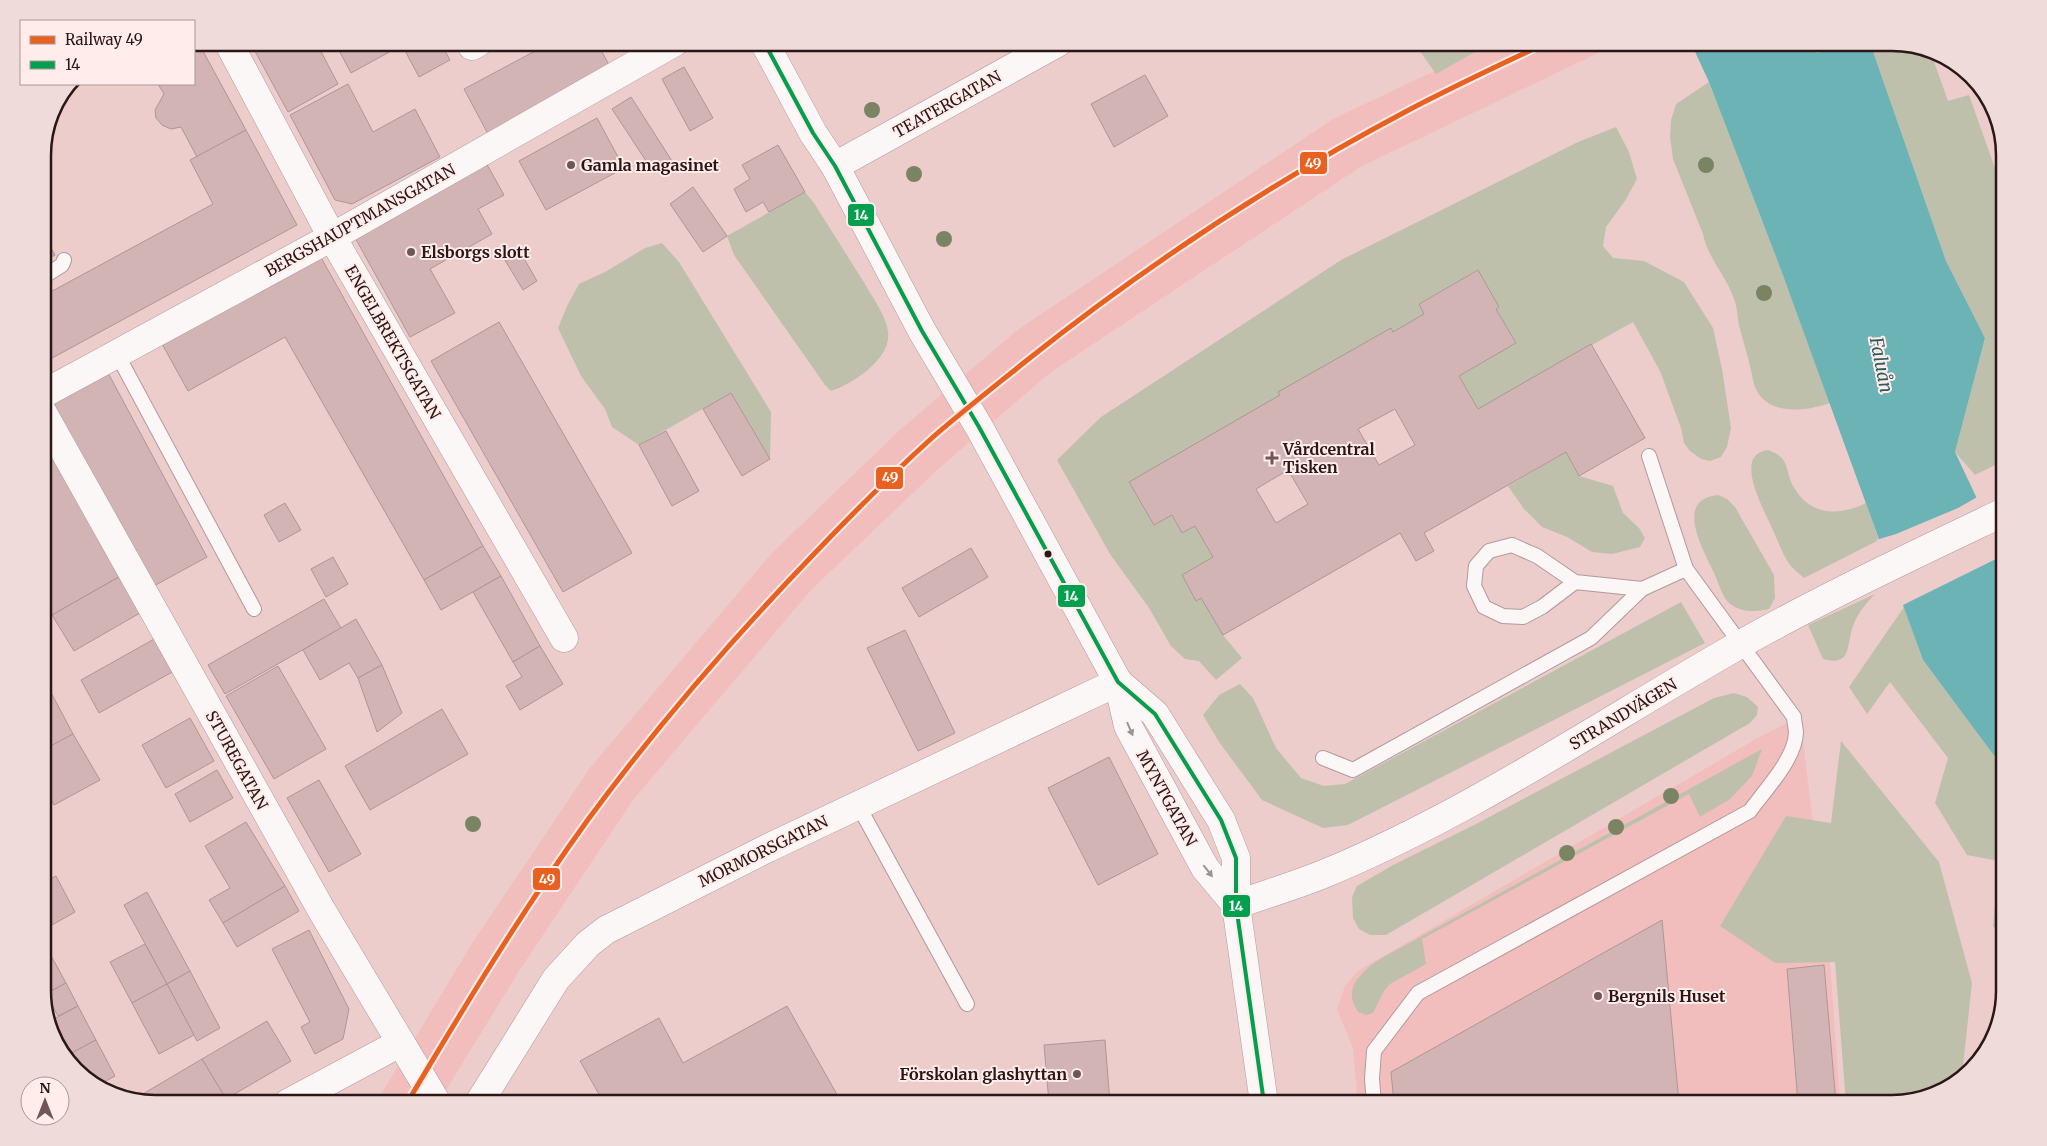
<svg xmlns="http://www.w3.org/2000/svg" width="2047" height="1146" viewBox="0 0 2047 1146" font-family="Merriweather,serif">
  <style>
    .built { fill: #f1bdbd }
    .green { fill: #bfc0ac }
    .water { fill: #6cb3b6 }
    .pier { fill: #edcccc }
    .building { fill: #d2b4b4; stroke: #ae9696; fill-rule: evenodd }
    .lines { fill: none; stroke-linecap: round; stroke-linejoin: round }
    .service-casing { stroke: #b3999a; stroke-width: 16 }
    .minor-casing { stroke: #b3999a; stroke-width: 29 }
    .tertiary-casing { stroke: #b3999a; stroke-width: 29 }
    .service { stroke: #fcf7f7; stroke-width: 14 }
    .minor { stroke: #fcf7f7; stroke-width: 28 }
    .tertiary { stroke: #fcf7f7; stroke-width: 28 }
    .bus-1-casing { stroke: #ffeceb; stroke-width: 8 }
    .bus-1 { stroke: #029f4e; stroke-width: 4 }
    .rail-1-casing { stroke: #ffeceb; stroke-width: 9 }
    .rail-1 { stroke: #e86121; stroke-width: 5 }
    .tree { fill: #7a8462 }
    .oneway { fill: #9e9292 }
    .poi-dot { fill: #705656; stroke: #ffeceb; stroke-width: 2 }
    .bus-dot { fill: #2c1717; stroke: #ffeceb; stroke-width: 2 }
    .labels { text-anchor: middle; stroke-width: 4; stroke-linejoin: round; paint-order: stroke }
    .street-label { font-size: 16px; fill: #2c1717; stroke: #ffeceb }
    .poi-label { font-size: 16px; font-weight: bold; fill: #2c1717; stroke: #ffeceb; text-anchor: start }
    .water-label { font-size: 18px; font-style: italic; fill: #2b5b5d; stroke: #ffeceb }
    .rim { fill: none; stroke: #2c1717; stroke-width: 2.5 }
    .line-badge { stroke: #ffeceb; stroke-width: 2 }
    .badge-label { font-size: 14px; text-anchor: middle; font-weight: bold; fill: #fff }
  </style>
  <rect width="100%" height="100%" fill="#edcccc"/>
  <!-- built -->
  <g class="built">
    <path d="M1494,43H1619L1360,167L1051,372L937,470L811,590L633,800L519,971L438,1103H376L473,942L590,768L772,553L901,429L1019,329L1333,119Z"/>
    <path d="M1800,717L1830,963L1840,1103H1358L1353,1048L1337,1009L1345,986L1358,971L1763,735Z"/>
  </g>
  <!-- green -->
  <g class="green">
    <path d="M1414,43H1491L1436,74Z"/>
    <path d="M1811,43H1848L1817,53Z"/>
    <path d="M1870,43H1891L1931,53L1948,101L1969,95L1996,171L2004,206V457L1995,465L1975,475L1955,452L1985,338L1946,261Z"/>
    <path d="M1709,82L1781,270L1830,403C1808,411 1770,416 1757,391C1753,384 1752,374 1750,366C1747,353 1743,341 1740,329C1737,319 1738,309 1734,299C1726,275 1708,259 1703,234L1673,159L1670,136L1671,120L1676,104Z"/>
    <path d="M1616,127L1629,152L1637,179L1625,201L1606,227L1603,246L1613,258L1644,261L1684,282L1713,328L1722,369L1731,428L1727,447L1721,457L1710,461L1701,459L1690,451L1684,443L1681,428L1660,371L1633,322L1478,409L1459,376L1516,343L1496,309L1499,307L1477,270L1419,304L1424,314L1129,482L1154,525L1172,515L1182,533L1195,526L1213,557L1182,576L1196,600L1201,598L1223,635L1242,658L1216,680L1199,661L1185,659L1171,646L1149,608L1110,554L1057,460L1101,417L1341,260L1578,142Z"/>
    <path d="M805,192L814,203C831,230 848,257 865,284C872,297 887,317 888,332C892,358 853,384 831,391L825,385L734,255L727,236Z"/>
    <path d="M662,243L679,262L771,412L770,459L731,393L639,445L612,427L605,409L581,376L558,328L568,304L579,284L605,272L645,248Z"/>
    <path d="M1768,450C1792,458 1784,473 1795,489C1811,516 1840,516 1866,503L1879,540L1804,578C1800,574 1794,570 1790,565C1782,554 1777,538 1771,526C1764,509 1732,454 1768,450Z"/>
    <path d="M1566,452L1579,476L1613,486L1623,513L1639,528L1645,538L1640,547L1612,554L1592,552L1567,537L1542,527L1524,509L1508,486Z"/>
    <path d="M1718,495L1727,499L1735,507L1774,575L1775,598L1769,609C1755,612 1741,613 1729,603C1722,597 1718,581 1714,573C1704,551 1673,499 1718,495Z"/>
    <path d="M1875,594C1867,602 1857,614 1853,626C1846,644 1853,667 1823,659L1808,625Z"/>
    <path d="M1681,602L1705,643L1348,825L1323,828L1262,800L1219,742L1203,715L1219,695L1240,684L1253,698L1276,748L1301,778L1324,786L1345,784Z"/>
    <path d="M1904,607L1923,660L2004,769V937L1993,926L1999,861L1967,855L1935,803L1948,758L1890,682L1867,714L1849,687Z"/>
    <path d="M1734,693L1747,697L1758,707L1757,715L1750,723L1386,935H1370L1359,929L1353,918L1352,897L1357,886L1393,865L1476,824L1714,698Z"/>
    <path d="M1841,741L1939,862L1972,983L1962,1075L1948,1088L1892,1103H1846L1835,962L1775,963L1720,926L1786,816L1831,823Z"/>
    <path d="M1762,749L1752,776L1730,799L1700,817L1689,794L1422,939L1426,964L1390,984L1384,991L1373,1013L1366,1015L1358,1012C1355,1006 1351,1000 1352,993C1353,979 1369,966 1380,959Z"/>
    <path d="M2004,956V991L1997,1018Z"/>
  </g>
  <!-- water -->
  <path class="water" d="M1691,43H1811L1817,53L1848,43H1870L1946,261L1985,338L1955,452L2004,556V769L1923,660L1781,270L1709,82Z"/>
  <!-- pier -->
  <path class="pier" d="M1979,496L2004,550V555L1901,606L1876,540L1896,534L1958,508Z"/>
  <!-- building -->
  <g class="building">
    <path d="M194,42H198L246,130L197,157L181,127L171,129L162,125L156,118L155,110L164,94L158,84H194Z"/>
    <path d="M250,42H316L338,84L288,112Z"/>
    <path d="M440,42L450,60L419,77L402,45L351,73L335,43Z"/>
    <path d="M552,42H597L611,69L488,134L464,89Z"/>
    <path d="M684,67L713,118L690,131L662,79Z"/>
    <path d="M1145,75L1168,116L1114,147L1091,104Z"/>
    <path d="M348,84L373,132L415,109L440,157L352,204L335,200L290,115Z"/>
    <path d="M631,97L672,161L654,173L612,109Z"/>
    <path d="M597,118L624,168L546,210L519,161Z"/>
    <path d="M246,130L297,225L43,363V296L213,204L190,160Z"/>
    <path d="M778,145L805,192L769,212L763,202L746,212L734,189L750,179L742,165Z"/>
    <path d="M485,161L504,195L478,209L492,234L430,269L455,313L410,337L353,234Z"/>
    <path d="M693,187L727,236L703,252L670,204Z"/>
    <path d="M43,234L55,255L43,261Z"/>
    <path d="M518,248L537,281L523,290L503,257Z"/>
    <path d="M319,254L483,546L424,580L285,337L188,391L161,342Z"/>
    <path d="M1478,270L1499,307L1496,309L1516,343L1459,376L1478,409L1591,344L1645,438L1579,476L1566,452L1424,533L1434,551L1416,561L1400,533L1223,635L1201,598L1196,601L1182,575L1213,557L1195,526L1182,533L1172,515L1154,525L1129,482L1280,395L1278,392L1391,328L1393,332L1424,314L1419,304ZM1395,409L1415,445L1379,465L1358,429ZM1288,470L1308,504L1276,523L1256,489Z"/>
    <path d="M499,322L632,553L563,592L431,361Z"/>
    <path d="M107,371L207,557L152,587L51,401Z"/>
    <path d="M731,393L770,459L742,476L703,409Z"/>
    <path d="M666,431L699,491L672,506L639,445Z"/>
    <path d="M43,433L124,574L52,615L43,598Z"/>
    <path d="M285,503L301,530L279,542L264,515Z"/>
    <path d="M483,546L501,576L441,610L424,580Z"/>
    <path d="M971,548L988,577L919,617L902,588Z"/>
    <path d="M333,557L348,584L326,597L311,569Z"/>
    <path d="M501,576L540,646L513,662L473,592Z"/>
    <path d="M119,577L140,613L74,651L52,615Z"/>
    <path d="M324,599L341,628L225,694L208,665Z"/>
    <path d="M356,619L382,665L358,678L349,663L320,680L303,650Z"/>
    <path d="M905,630L955,733L918,751L867,648Z"/>
    <path d="M156,638L174,671L99,713L81,680Z"/>
    <path d="M540,646L563,684L520,710L506,686L522,677L513,662Z"/>
    <path d="M382,665L402,713L377,732L358,678Z"/>
    <path d="M278,666L326,749L274,779L226,696Z"/>
    <path d="M47,685L73,734L46,749L43,743V687Z"/>
    <path d="M442,709L468,754L370,810L345,766Z"/>
    <path d="M190,718L214,761L166,788L142,745Z"/>
    <path d="M73,734L100,780L54,805L43,786V767L48,764L43,755V750Z"/>
    <path d="M1109,757L1158,854L1098,885L1048,788Z"/>
    <path d="M217,770L233,798L190,822L175,794Z"/>
    <path d="M319,780L361,854L329,872L287,798Z"/>
    <path d="M246,822L285,886L223,923L209,900L230,888L205,846Z"/>
    <path d="M56,876L75,912L43,930V883Z"/>
    <path d="M285,886L299,911L237,947L223,923Z"/>
    <path d="M147,892L190,971L167,984L124,905Z"/>
    <path d="M1662,920L1679,1103H1394L1391,1072Z"/>
    <path d="M309,930L349,1009L343,1039L315,1054L301,1027L310,1022L272,949Z"/>
    <path d="M43,941L66,983L43,995Z"/>
    <path d="M145,944L167,984L132,1003L110,962Z"/>
    <path d="M1824,965L1836,1103H1798L1787,969Z"/>
    <path d="M190,971L220,1028L197,1041L167,984Z"/>
    <path d="M66,983L78,1006L58,1016L46,994Z"/>
    <path d="M167,984L194,1035L159,1054L132,1003Z"/>
    <path d="M78,1006L96,1040L66,1056L58,1047L50,1021Z"/>
    <path d="M787,1006L839,1098L830,1103H604L580,1061L659,1018L683,1063Z"/>
    <path d="M267,1021L291,1061L226,1099L202,1059Z"/>
    <path d="M96,1040L115,1076L97,1086L66,1056Z"/>
    <path d="M1105,1040L1110,1103H1049L1044,1045Z"/>
    <path d="M202,1059L226,1099L219,1103L156,1104L136,1098Z"/>
  </g>
  <g class="lines">
    <!-- service casing -->
    <g class="service-casing">
      <g id="service">
        <path d="M43,277L62,265L64,260"/>
        <path d="M117,354L254,609"/>
        <path d="M1649,456L1686,569"/>
        <path d="M1323,758L1353,770L1591,638L1642,589"/>
        <path d="M858,805L967,1004"/>
        <path d="M1374,1103L1372,1079L1374,1051L1418,993L1750,811C1765,790 1795,759 1796,733C1796,728 1794,722 1794,717L1686,569L1642,589L1575,582L1537,556L1512,545L1489,551L1476,566L1474,586L1484,607L1503,616L1523,617L1542,607L1575,582"/>
      </g>
    </g>
    <!-- minor casing -->
    <g class="minor-casing">
      <g id="minor">
        <path d="M228,42L332,237L564,638"/>
        <path d="M472,46L479,42"/>
        <path d="M835,166L1059,42"/>
        <path d="M43,394L332,237L675,42"/>
        <path d="M43,413L322,911L437,1103"/>
        <path d="M288,1103L400,1043"/>
        <path d="M479,1103L556,979L588,944L606,930L768,848L1118,682"/>
      </g>
    </g>
    <!-- tertiary casing -->
    <g class="tertiary-casing">
      <g id="tertiary">
        <path d="M764,42L813,133L835,166L922,331L979,427L1118,682L1128,726L1205,868L1236,905"/>
        <path d="M1118,682L1155,714L1221,820L1236,858V905L1264,1103"/>
        <path d="M1236,905C1266,894 1297,885 1326,873C1466,815 1595,728 1725,653C1816,601 1910,557 2004,512"/>
      </g>
    </g>
    <!-- service -->
    <use href="#service" class="service"/>
    <!-- minor -->
    <use href="#minor" class="minor"/>
    <!-- tertiary -->
    <use href="#tertiary" class="tertiary"/>
    <!-- bus-1 casing -->
    <g class="bus-1-casing">
      <path id="bus-1" d="M764,42L813,133L835,166L922,331L979,427L1118,682L1155,714L1221,820L1236,858V905L1264,1103"/>
    </g>
    <!-- bus-1 -->
    <use href="#bus-1" class="bus-1"/>
    <!-- rail-1 casing -->
    <g class="rail-1-casing">
      <path id="rail-1" d="M407,1103C464,1007 522,911 587,821C656,727 733,638 814,554C852,514 892,474 933,437C963,411 995,386 1026,361C1144,267 1271,183 1405,112C1452,87 1500,65 1548,42"/>
    </g>
    <!-- rail-1 -->
    <use href="#rail-1" class="rail-1"/>
  </g>
  <!-- trees -->
  <g class="tree">
    <circle cx="872" cy="110" r="8"/>
    <circle cx="1706" cy="165" r="8"/>
    <circle cx="914" cy="174" r="8"/>
    <circle cx="944" cy="239" r="8"/>
    <circle cx="1764" cy="293" r="8"/>
    <circle cx="1671" cy="796" r="8"/>
    <circle cx="473" cy="824" r="8"/>
    <circle cx="1616" cy="827" r="8"/>
    <circle cx="1567" cy="853" r="8"/>
  </g>
  <!-- one-way arrows -->
  <defs><path id="oneway-solid" d="M-6-.8H1V-3.2L6.5 0L1 3.2V.8H-6Z" transform="scale(1.25)"/></defs>
  <g class="oneway">
    <use href="#oneway-solid" transform="translate(1130 729) rotate(67)"/>
    <use href="#oneway-solid" transform="translate(1208 871) rotate(52)"/>
  </g>
  <!-- markers -->
  <g class="poi-dot">
    <circle cx="571" cy="165" r="5"/>
    <circle cx="411" cy="252" r="5"/>
    <path d="M1269.5 450.5h5v5h5v5h-5v5h-5v-5h-5v-5h5z"/>
    <circle cx="1598" cy="996" r="5"/>
    <circle cx="1077" cy="1074" r="5"/>
  </g>
  <circle class="bus-dot" cx="1048" cy="554" r="4.5"/>
  <g class="labels">
    <!-- street labels -->
    <g class="street-label">
      <text transform="translate(947 104) rotate(-29)" y="6">TEATERGATAN</text>
      <text transform="translate(360 220) rotate(-29)" y="6">BERGSHAUPTMANSGATAN</text>
      <text transform="translate(393 342) rotate(60)" y="6">ENGELBREKTSGATAN</text>
      <text transform="translate(1623 714) rotate(-31)" y="6">STRANDVÄGEN</text>
      <text transform="translate(237 760) rotate(61)" y="6">STUREGATAN</text>
      <text transform="translate(1167 798) rotate(61)" y="6">MYNTGATAN</text>
      <text transform="translate(763 851) rotate(-26)" y="6">MORMORSGATAN</text>
    </g>
    <!-- poi labels -->
    <g class="poi-label">
      <text x="581" y="171">Gamla magasinet</text>
      <text x="421" y="258">Elsborgs slott</text>
      <text x="1283" y="455">Vårdcentral<tspan x="1283" dy="18">Tisken</tspan></text>
      <text x="1608" y="1002">Bergnils Huset</text>
      <text x="1067" y="1080" text-anchor="end">Förskolan glashyttan</text>
    </g>
    <!-- water labels -->
    <g class="water-label">
      <text transform="translate(1881 365) rotate(79)" y="6">Faluån</text>
    </g>
  </g>
  <!-- crop -->
  <path d="M0 0H2047V1146H0ZM155 51H1892A104 104 0 0 1 1996 155V991A104 104 0 0 1 1892 1095H155A104 104 0 0 1 51 991V155A104 104 0 0 1 155 51Z" fill="#eedbda" fill-rule="evenodd"/>
  <path class="rim" d="M155 51H1892A104 104 0 0 1 1996 155V991A104 104 0 0 1 1892 1095H155A104 104 0 0 1 51 991V155A104 104 0 0 1 155 51Z"/>
  <g class="line-badge">
    <rect x="1299" y="151" width="29" height="24" rx="5" fill="#e86121"/>
    <rect x="847" y="203" width="28" height="24" rx="5" fill="#029f4e"/>
    <rect x="875" y="466" width="29" height="24" rx="5" fill="#e86121"/>
    <rect x="1057" y="584" width="29" height="24" rx="5" fill="#029f4e"/>
    <rect x="532" y="867" width="29" height="24" rx="5" fill="#e86121"/>
    <rect x="1222" y="894" width="29" height="24" rx="5" fill="#029f4e"/>
  </g>
  <g class="badge-label">
    <text x="1313" y="168">49</text>
    <text x="861" y="220">14</text>
    <text x="890" y="482">49</text>
    <text x="1071" y="601">14</text>
    <text x="547" y="884">49</text>
    <text x="1236" y="911">14</text>
  </g>
  <!-- legend -->
  <rect x="20" y="20" width="175" height="65" fill="#ffeceb" stroke="#ab9796"/>
  <rect x="30" y="36" width="25" height="8" fill="#e86121" stroke="#ab9796"/>
  <text x="65" y="45" font-size="15" fill="#2c1717">Railway 49</text>
  <rect x="30" y="61" width="25" height="8" fill="#029f4e" stroke="#ab9796"/>
  <text x="65" y="70" font-size="15" fill="#2c1717">14</text>
  <!-- north arrow -->
  <g transform="translate(45 1101)"><circle r="24" fill="#ffeceb" stroke="#ab9796"/>
  <path d="M0-4L9 19L0 12L-9 19Z" fill="#705656"/>
  <text y="-8" font-size="14" font-weight="bold" text-anchor="middle" fill="#2c1717">N</text>
  </g>
</svg>
